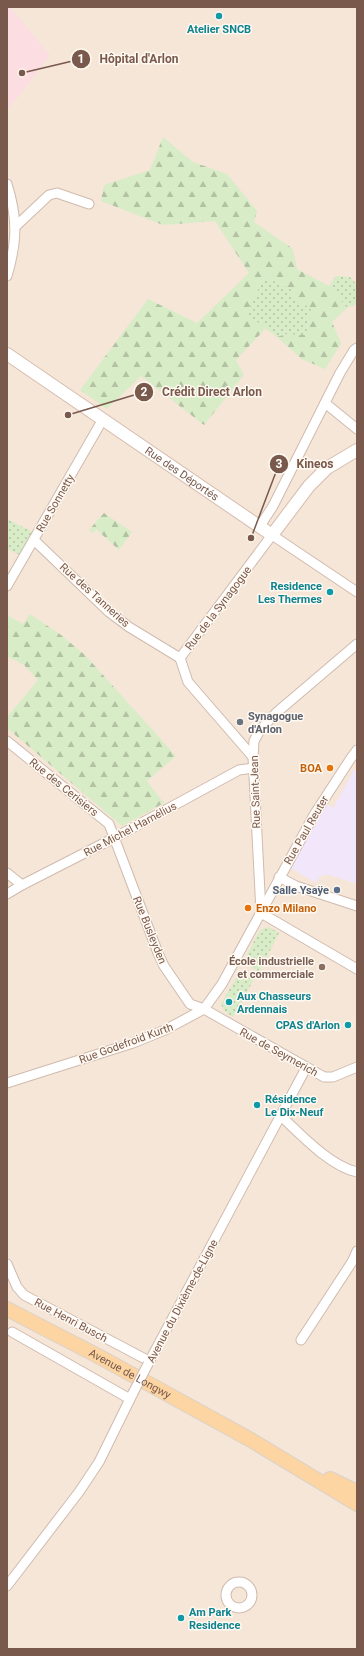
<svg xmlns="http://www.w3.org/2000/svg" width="364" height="1656" viewBox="0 0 364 1656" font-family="Roboto,sans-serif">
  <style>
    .residential { fill: #f5e6d8 }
    .education { fill: #f1e6fa }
    .medical { fill: #fbdde2 }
    .green { fill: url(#green-dots) }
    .forest { fill: url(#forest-firs) }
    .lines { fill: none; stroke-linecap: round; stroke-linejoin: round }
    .street-casing { stroke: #d0bbae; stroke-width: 11 }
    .secondary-casing { stroke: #d6bdae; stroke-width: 14 }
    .primary-casing { stroke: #d9d1cd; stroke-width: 16 }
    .street { stroke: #fff; stroke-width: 9 }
    .secondary { stroke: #fff; stroke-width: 12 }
    .primary { stroke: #fcd5a2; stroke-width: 14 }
    .street-bridge-casing { stroke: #d0bbae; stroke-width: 11; stroke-linecap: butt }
    .street-bridge { stroke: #fff; stroke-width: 9 }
    .culture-dot { fill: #0f9aa8; stroke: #fff9f1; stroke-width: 1.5 }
    .worship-dot { fill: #6b7280; stroke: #fff9f1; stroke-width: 1.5 }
    .food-dot { fill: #e8710a; stroke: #fff9f1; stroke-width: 1.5 }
    .service-dot { fill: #5c6f8a; stroke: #fff9f1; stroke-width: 1.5 }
    .education-dot { fill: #8d6e63; stroke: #fff9f1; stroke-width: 1.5 }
    .labels { text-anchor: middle; stroke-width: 3; stroke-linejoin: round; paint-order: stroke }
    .culture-label { font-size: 11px; font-weight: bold; fill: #0d838f; stroke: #fff9f1; text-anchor: start }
    .street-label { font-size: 11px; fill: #79594c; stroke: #fff9f1 }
    .worship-label { font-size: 11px; font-weight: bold; fill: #5b616d; stroke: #fff9f1; text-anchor: start }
    .food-label { font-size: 11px; font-weight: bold; fill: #c56008; stroke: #fff9f1; text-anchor: end }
    .service-label { font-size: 11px; font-weight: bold; fill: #4e5e75; stroke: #fff9f1; text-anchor: end }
    .education-label { font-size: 11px; font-weight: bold; fill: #785e54; stroke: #fff9f1; text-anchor: end }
    .leader { fill: none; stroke: #79594c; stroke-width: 1.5 }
    .callout-dot { fill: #79594c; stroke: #fff9f1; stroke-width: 1.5 }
    .mark-label { font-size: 12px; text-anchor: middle; font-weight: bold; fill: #fff }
    .callout-label { font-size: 12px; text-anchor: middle; font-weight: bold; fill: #79594c; stroke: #fff9f1; stroke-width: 3; stroke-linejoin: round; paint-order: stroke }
  </style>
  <defs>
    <pattern id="green-dots" width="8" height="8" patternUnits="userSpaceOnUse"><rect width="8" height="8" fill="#d8ecc7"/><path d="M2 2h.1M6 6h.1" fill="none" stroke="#b4c2a4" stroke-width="1.8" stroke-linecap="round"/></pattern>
    <pattern id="forest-firs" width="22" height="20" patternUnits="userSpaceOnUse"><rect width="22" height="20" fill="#d8ecc7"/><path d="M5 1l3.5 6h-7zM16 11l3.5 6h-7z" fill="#b4c2a4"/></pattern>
  </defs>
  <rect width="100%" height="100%" fill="#fdf4ea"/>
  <!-- residential -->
  <rect class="residential" x="7" y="7" width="350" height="1642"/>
  <!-- education -->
  <path class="education" d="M354,770H357V884L326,874L323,877L321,875L316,883L289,867L326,804L333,808Z"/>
  <!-- medical -->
  <path class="medical" d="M7,7H10L50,55L22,92L7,110Z"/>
  <!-- green -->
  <g class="green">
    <path d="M336,276L350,277L357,285V304L347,308L329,286Z"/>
    <path d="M264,277L290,288L317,304L341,343L325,369L302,359L277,337L246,314Z"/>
    <path d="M7,519L37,534L20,555L7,549Z"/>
    <path d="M269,927L279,933L259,972L243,962L260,930Z"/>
    <path d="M240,971L254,979L233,1017L224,1011L221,1004Z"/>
  </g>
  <!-- forest -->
  <g class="forest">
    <path d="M163,137L193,162L227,174L257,211L254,222L293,249L297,269L329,286L347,308L332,322L341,343L325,369L302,359L277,337L286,334L306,335L311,308L296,301L290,288L264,277L246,314L266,328L236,360L244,375L204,425L141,376L107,409L80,390L148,299L197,323L249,273L215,221L163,225L101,201L104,185L150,170Z"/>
    <path d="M104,513L132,532L119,550L96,529L93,533L89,530Z"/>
    <path d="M30,614L61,635L85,655L176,756L147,781L164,803L122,826L7,728V717L38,680L24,665L7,656V615L23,624Z"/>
  </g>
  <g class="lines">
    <!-- street casing -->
    <g class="street-casing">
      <g id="street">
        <path d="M7,184C18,219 17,242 7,276"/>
        <path d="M16,226L49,195L57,193L89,204"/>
        <path d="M325,403L357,429"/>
        <path d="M260,526L273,506L340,373L354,350L357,348"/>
        <path d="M34,540L109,612L129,627L180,658"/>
        <path d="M7,586L103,419"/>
        <path d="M180,658L272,535L357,592"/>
        <path d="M180,658L188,682L253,757"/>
        <path d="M7,741L109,824L158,953L164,966L190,1004L204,1009L324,1077H333L357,1067"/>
        <path d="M7,873L22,885"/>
        <path d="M279,877L296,886L357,906"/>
        <path d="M7,894L22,885L114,838L239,770L254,768"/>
        <path d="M261,912L253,757L254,741L260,730L276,713L357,644"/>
        <path d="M261,913L357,969"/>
        <path d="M7,1083L133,1043L165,1030L204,1009L222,984L314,815L351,758L357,750"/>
        <path d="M281,1116C301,1135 330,1166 357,1172"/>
        <path d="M7,1264L17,1287L24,1295L149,1361"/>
        <path d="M12,1332L130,1399"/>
        <path d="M301,1340L352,1262L357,1251"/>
        <path d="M148,1364L306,1068"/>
        <circle cx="239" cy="1595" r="13"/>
        <path d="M7,1586L79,1492L99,1462L133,1393"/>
      </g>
    </g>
    <!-- secondary casing -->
    <g class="secondary-casing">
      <g id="secondary">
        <path id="s1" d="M7,354L272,535L309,486L327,468L357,450"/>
      </g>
    </g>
    <!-- primary casing -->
    <g class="primary-casing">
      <g id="primary">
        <path id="s2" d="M7,1309L98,1356L251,1440L357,1504"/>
        <path d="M330,1479L357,1492"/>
      </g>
    </g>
    <!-- street -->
    <use href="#street" class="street"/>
    <!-- secondary -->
    <use href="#secondary" class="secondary"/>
    <!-- primary -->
    <use href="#primary" class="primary"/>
    <!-- street-bridge casing -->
    <g class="street-bridge-casing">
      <path id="street-bridge" d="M133,1393L148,1364"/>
    </g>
    <!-- street-bridge -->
    <use href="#street-bridge" class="street-bridge"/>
  </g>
  <!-- markers -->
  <g class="culture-dot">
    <circle cx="219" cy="16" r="4"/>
    <circle cx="330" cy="592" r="4"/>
    <circle cx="229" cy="1002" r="4"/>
    <circle cx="348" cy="1025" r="4"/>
    <circle cx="257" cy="1105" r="4"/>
    <circle cx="181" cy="1618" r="4"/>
  </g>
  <circle class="worship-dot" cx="240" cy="722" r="4"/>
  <g class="food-dot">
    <circle cx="330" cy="768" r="4"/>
    <circle cx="248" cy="908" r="4"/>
  </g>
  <circle class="service-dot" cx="337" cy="890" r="4"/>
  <circle class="education-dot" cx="322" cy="967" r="4"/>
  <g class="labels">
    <!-- culture labels -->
    <g class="culture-label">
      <text x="219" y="33" text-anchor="middle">Atelier SNCB</text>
      <text x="322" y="590" text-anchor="end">Residence<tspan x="322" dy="13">Les Thermes</tspan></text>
      <text x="237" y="1000">Aux Chasseurs<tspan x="237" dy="13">Ardennais</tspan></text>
      <text x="340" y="1029" text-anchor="end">CPAS d'Arlon</text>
      <text x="265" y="1103">Résidence<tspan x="265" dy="13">Le Dix-Neuf</tspan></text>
      <text x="189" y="1616">Am Park<tspan x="189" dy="13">Residence</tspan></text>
    </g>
    <!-- street labels -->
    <g class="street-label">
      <text dy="4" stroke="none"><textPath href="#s1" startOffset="212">Rue des Déportés</textPath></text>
      <text transform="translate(55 503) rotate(-60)" y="4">Rue Sonnetty</text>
      <text transform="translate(95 595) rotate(42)" y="4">Rue des Tanneries</text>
      <text transform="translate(218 608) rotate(-53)" y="4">Rue de la Synagogue</text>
      <text transform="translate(64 787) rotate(39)" y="4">Rue des Cerisiers</text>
      <text transform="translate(255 792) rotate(-92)" y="4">Rue Saint-Jean</text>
      <text transform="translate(130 829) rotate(-28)" y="4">Rue Michel Hamélius</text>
      <text transform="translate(306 830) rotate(-60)" y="4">Rue Paul Reuter</text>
      <text transform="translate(150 930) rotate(68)" y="4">Rue Busleyden</text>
      <text transform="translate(126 1043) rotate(-20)" y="4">Rue Godefroid Kurth</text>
      <text transform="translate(279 1052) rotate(29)" y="4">Rue de Seymerich</text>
      <text transform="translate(182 1301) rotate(-62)" y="4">Avenue du Dixième-de-Ligne</text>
      <text transform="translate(71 1320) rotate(28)" y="4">Rue Henri Busch</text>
      <text dy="4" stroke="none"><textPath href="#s2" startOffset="139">Avenue de Longwy</textPath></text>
    </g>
    <!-- worship labels -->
    <g class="worship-label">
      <text x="248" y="720">Synagogue<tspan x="248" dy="13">d'Arlon</tspan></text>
    </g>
    <!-- food labels -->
    <g class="food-label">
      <text x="322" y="772">BOA</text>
      <text x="256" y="912" text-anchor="start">Enzo Milano</text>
    </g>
    <!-- service labels -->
    <g class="service-label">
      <text x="329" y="894">Salle Ysaÿe</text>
    </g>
    <!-- education labels -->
    <g class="education-label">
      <text x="314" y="965">École industrielle<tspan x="314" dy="13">et commerciale</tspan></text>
    </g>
  </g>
  <!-- callouts -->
  <path class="leader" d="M22 73L81 59M68 415L144 392M251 538L279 464"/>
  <g class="callout-dot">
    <circle cx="22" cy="73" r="4"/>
    <circle cx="68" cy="415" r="4"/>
    <circle cx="251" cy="538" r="4"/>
    <circle cx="81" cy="59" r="10"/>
    <circle cx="144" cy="392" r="10"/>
    <circle cx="279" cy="464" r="10"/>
  </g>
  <g class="mark-label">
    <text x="81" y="63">1</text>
    <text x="144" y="396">2</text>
    <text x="279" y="468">3</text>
  </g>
  <g class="callout-label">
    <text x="139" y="63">Hôpital d'Arlon</text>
    <text x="212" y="396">Crédit Direct Arlon</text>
    <text x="315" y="468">Kineos</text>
  </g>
  <!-- border -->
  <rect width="364" height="1656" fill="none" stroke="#79594c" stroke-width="16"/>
</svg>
